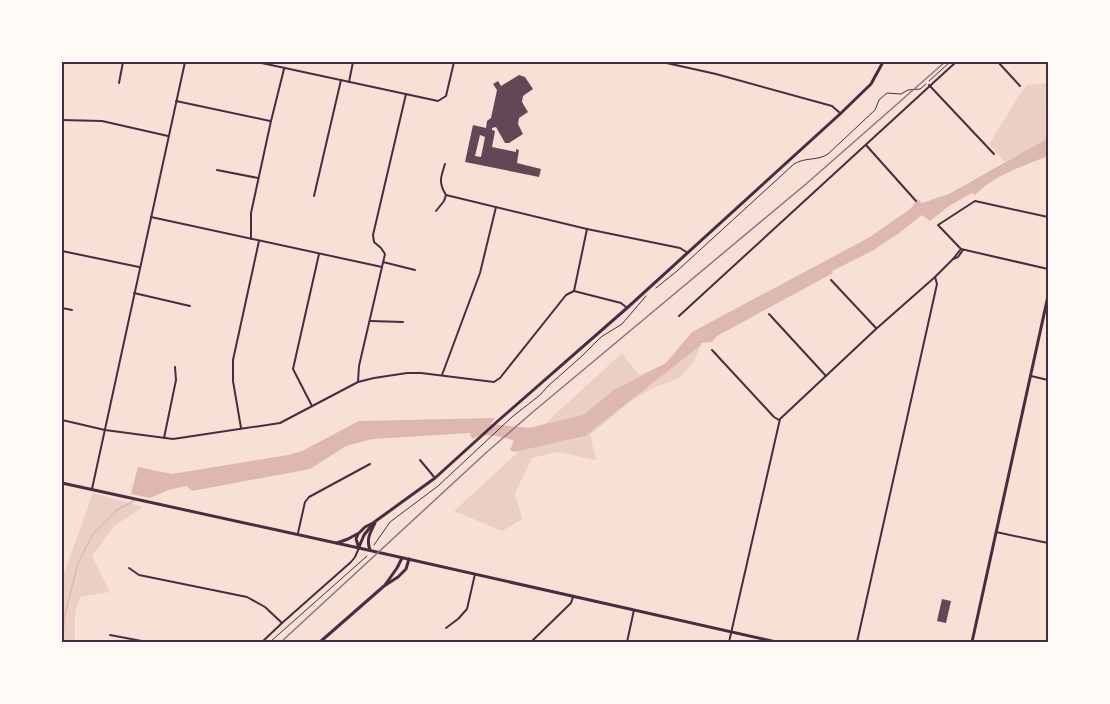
<svg xmlns="http://www.w3.org/2000/svg" width="1110" height="704" viewBox="0 0 1110 704" font-family="Mulish,sans-serif">
  <style>
    .green { fill: #ebcfc5 }
    .water { fill: #dcb8b0 }
    .lines { fill: none; stroke-linecap: round; stroke-linejoin: round }
    .stream { stroke: #dcb8b0; stroke-width: 1.5 }
    .building { fill: #644757; fill-rule: evenodd }
    .path { stroke: #4a2c40; stroke-width: 1 }
    .minor { stroke: #4a2c40; stroke-width: 2 }
    .tertiary { stroke: #4a2c40; stroke-width: 2 }
    .secondary { stroke: #4a2c40; stroke-width: 3 }
    .primary { stroke: #4a2c40; stroke-width: 3 }
    .rail { stroke: #8f747c; stroke-width: 1.5 }
    .neatline { fill: none; stroke: #4a2c40; stroke-width: 2 }
  </style>
  <rect width="100%" height="100%" fill="#f7e1d7"/>
  <!-- green -->
  <g class="green">
    <path d="M1046,83L1045,97L1048,98V138L1005,162L989,144L1020,94L1027,85Z"/>
    <path d="M700,344L701,345L693,363L679,378L653,388L631,401L590,435L596,460L558,452L532,458L515,493L522,519L502,531L454,511L517,453L549,420L622,353L639,375L665,364Z"/>
    <path d="M93,493L143,507L114,526L92,556L110,592L80,597L75,612V642H62V579Z"/>
  </g>
  <!-- water -->
  <path class="water" d="M1048,138V153L1045,157C1021,167 993,176 975,195L972,193L949,206L930,221L922,215L899,233L872,251L832,271L833,273L717,336L712,342L701,343V345L585,436L514,452L510,450L514,441C503,436 482,432 472,439L470,433L373,439L346,446L310,469L192,491L187,486L168,490L150,498L131,494L138,467L172,474L288,455L302,451L359,421L495,418L490,424L529,428L583,415L614,390L666,363L692,332L870,237L910,209L918,199L922,203L949,194Z"/>
  <g class="lines">
    <!-- stream -->
    <path class="stream" d="M63,642L64,618L78,563L93,534L117,510L134,501"/>
  </g>
  <!-- building -->
  <g class="building">
    <path d="M519,75L525,77L533,89L523,96L522,102L528,112L519,118L518,124L523,134L509,143H505L496,127L492,128V130L495,131L492,147L516,152V149L519,150L517,163L541,169L539,177L465,162L473,125L486,128L487,121L491,118L497,90L493,84L498,81L501,86ZM480,135L485,137L481,157L475,156Z"/>
    <path d="M942,599L951,601L946,623L937,621Z"/>
  </g>
  <g class="lines">
    <!-- path -->
    <g class="path">
      <path d="M929,81L950,62"/>
      <path d="M656,288L677,271L794,164C805,157 818,161 828,154L875,110L879,100L887,93L901,94L908,90L920,89L926,84"/>
      <path d="M374,545L390,522L438,486L512,417L540,395L548,386L582,356L601,337L622,324L646,296"/>
      <path d="M270,642L367,556"/>
    </g>
    <!-- minor -->
    <g class="minor">
      <path d="M257,62L438,101L446,96L454,62"/>
      <path d="M662,62L716,74L832,106L840,113"/>
      <path d="M998,62L1020,86"/>
      <path d="M349,82L353,62"/>
      <path d="M119,83L123,62"/>
      <path d="M929,85L994,154"/>
      <path d="M176,101L270,121"/>
      <path d="M62,120L102,121L168,136"/>
      <path d="M866,145L916,201"/>
      <path d="M217,170L258,178"/>
      <path d="M446,195L587,229L680,248L688,253"/>
      <path d="M314,196L341,80"/>
      <path d="M436,211L444,201L446,195C438,182 441,177 445,164"/>
      <path d="M151,217L382,267"/>
      <path d="M1048,217L975,201L938,225L961,249L1048,269"/>
      <path d="M251,239V213L271,121L284,69"/>
      <path d="M62,251L139,267"/>
      <path d="M953,259L958,257L963,250"/>
      <path d="M383,262L415,270"/>
      <path d="M831,280L876,328"/>
      <path d="M574,291L587,229"/>
      <path d="M134,293L190,306"/>
      <path d="M62,308L72,310"/>
      <path d="M769,314L826,376"/>
      <path d="M679,316L956,62"/>
      <path d="M370,321L403,322"/>
      <path d="M712,350L774,417L779,420"/>
      <path d="M442,375L480,273L496,207"/>
      <path d="M1031,376L1048,380"/>
      <path d="M358,382L359,366L385,254L381,248L374,242L373,235L406,94"/>
      <path d="M312,406L293,369L319,254"/>
      <path d="M62,420L105,430L173,439L280,423L358,382L374,378L407,373H421L494,382L500,378L566,295L574,291L621,303L626,307"/>
      <path d="M241,428L233,381V360L259,241"/>
      <path d="M164,438L176,380L175,367"/>
      <path d="M420,460L435,478"/>
      <path d="M996,532L1048,543"/>
      <path d="M298,533L305,502L309,497L370,464"/>
      <path d="M129,568L139,575L247,597L265,607L282,623"/>
      <path d="M446,628L458,619L467,609L475,574"/>
      <path d="M110,635L147,642"/>
      <path d="M262,642L282,623L351,562L355,557L359,548"/>
      <path d="M531,642L571,603L573,597"/>
      <path d="M627,642L634,610"/>
      <path d="M729,642L780,419L876,329L935,277L953,259L961,249"/>
      <path d="M857,642L937,284L935,277"/>
    </g>
    <!-- tertiary -->
    <path class="tertiary" d="M92,489L185,62"/>
    <!-- secondary -->
    <g class="secondary">
      <path d="M337,543L348,539L357,534"/>
      <path d="M359,547L364,535L372,525"/>
      <path d="M359,548L356,539L358,534L365,527L373,523L435,478L499,420L627,308L840,114L871,84L883,62"/>
      <path d="M370,550C366,539 370,533 375,523"/>
      <path d="M385,585L397,568L402,558"/>
      <path d="M320,642L384,586L398,577L406,569L409,559"/>
    </g>
    <!-- primary -->
    <g class="primary">
      <path d="M62,483L359,548L776,642"/>
      <path d="M972,642L1048,296"/>
    </g>
    <!-- rail -->
    <path class="rail" d="M281,642L488,451L534,411L806,184L945,62"/>
  </g>
  <!-- border -->
  <rect width="1110" height="704" fill="none" stroke="#fffaf5" stroke-width="126"/>
  <rect x="63" y="63" width="984" height="578" class="neatline"/>
</svg>
